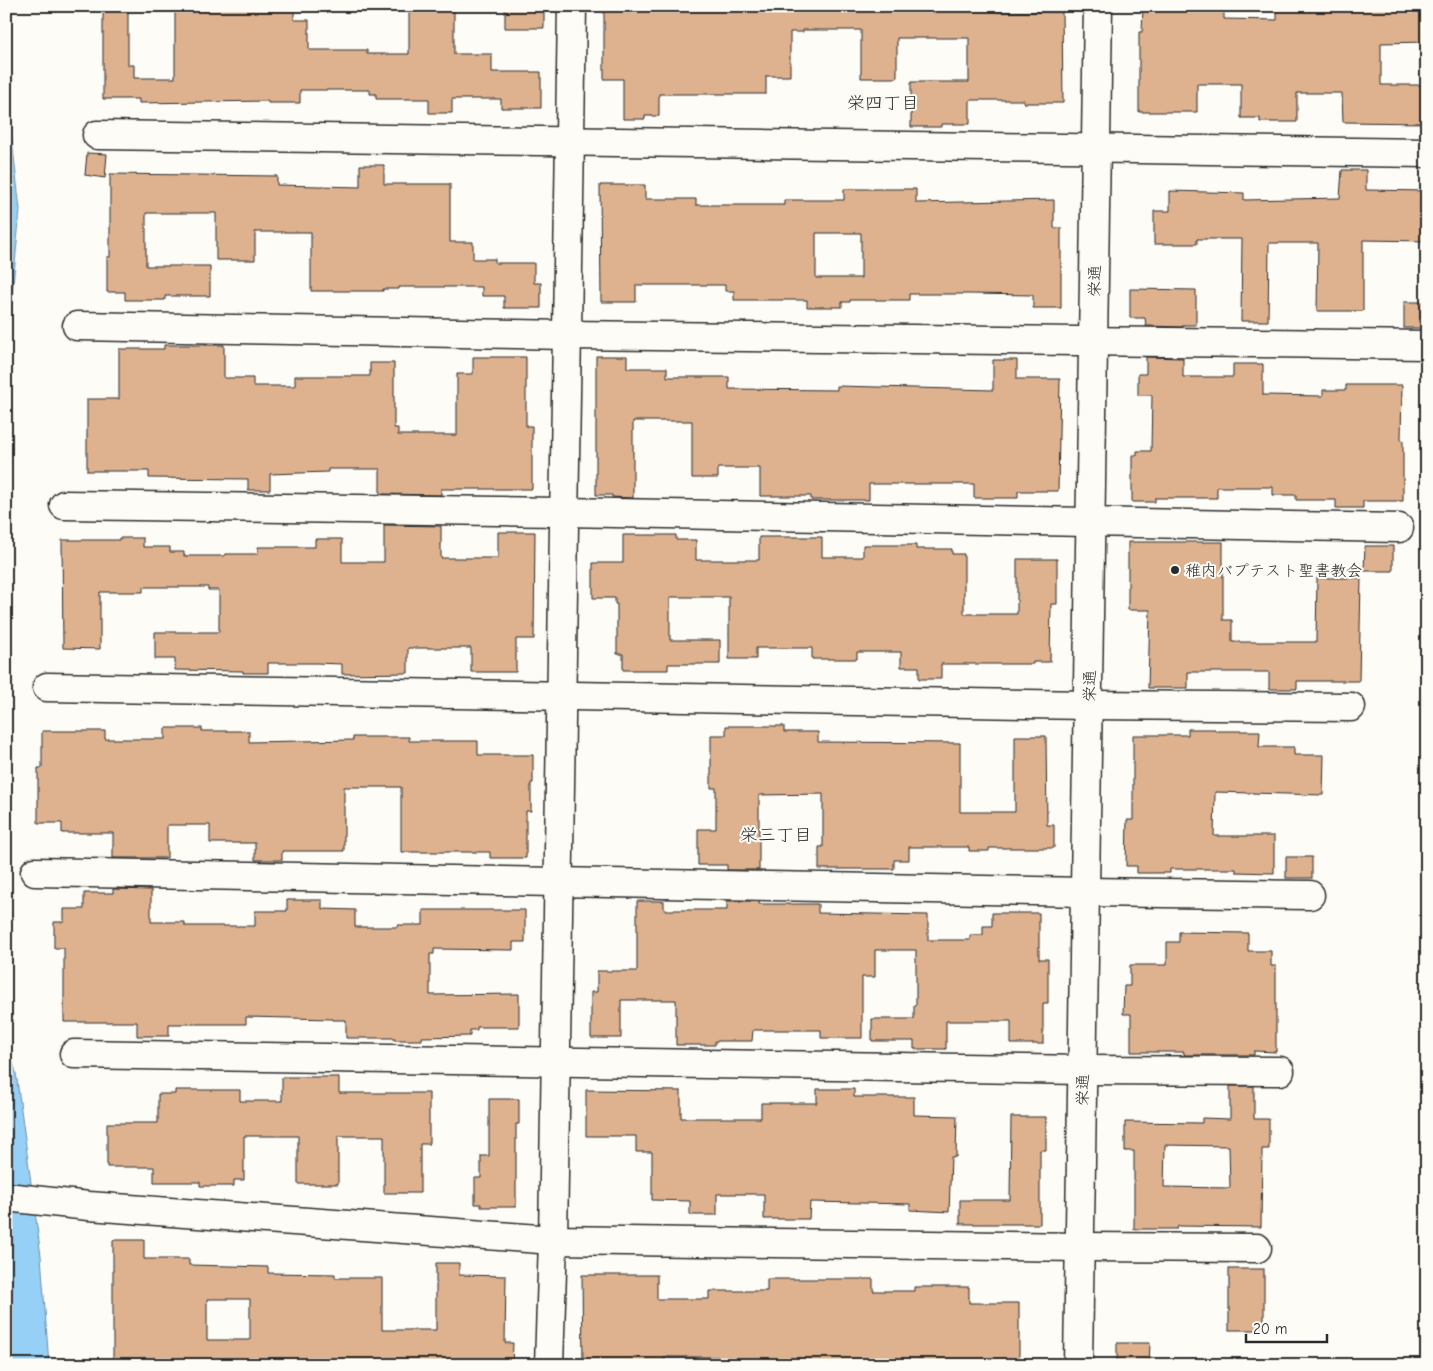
<svg xmlns="http://www.w3.org/2000/svg" width="1433" height="1371" viewBox="0 0 1433 1371" font-family="'Comic Neue','Klee One',sans-serif">
  <style>
    .water { fill: #96d0f6; stroke: #6b8ea5 }
    .building { fill: #deb28f; stroke: #2b2b2b; fill-rule: evenodd }
    .lines { fill: none; stroke-linecap: round; stroke-linejoin: round }
    .minor-casing { stroke: #2b2b2b; stroke-width: 31 }
    .minor { stroke: #fdfcf7; stroke-width: 28 }
    .poi-dot { fill: #2b2b2b; stroke: #fdfcf7; stroke-width: 2 }
    .labels { text-anchor: middle; stroke-width: 4; stroke-linejoin: round; paint-order: stroke }
    .street-label { font-size: 16px; fill: #2b2b2b; stroke: #fdfcf7 }
    .poi-label { font-size: 16px; fill: #2b2b2b; stroke: #fdfcf7; text-anchor: start }
    .neighbourhood-label { font-size: 18px; fill: #2b2b2b; stroke: #fdfcf7 }
  </style>
  <rect width="100%" height="100%" fill="#fdfcf7"/>
  <filter id="ink" filterUnits="userSpaceOnUse"><feTurbulence type="fractalNoise" baseFrequency=".02" numOctaves="2"/><feDisplacementMap in="SourceGraphic" scale="10" xChannelSelector="R" yChannelSelector="G"/><feConvolveMatrix kernelMatrix="1 2 1 2 8 2 1 2 1" color-interpolation-filters="sRGB"/></filter>
  <g filter="url(#ink)">
    <!-- water -->
    <g class="water">
      <path d="M6,86L20,210L6,359Z"/>
      <path d="M6,1038L16,1073L41,1256L49,1365H6Z"/>
    </g>
    <!-- building -->
    <g class="building">
      <path d="M103,6H128V65H134V78H175V6H294V20H309V50H367V54H409V6H454V54H492V72H541V108H501V99H452V113H429V99H376V94H370V90H300V103H268V101L139,103V99H103Z"/>
      <rect x="505" y="6" width="39" height="22"/>
      <path d="M604,6H997V12H1062L1063,103H1024V100H970V124H941V127H911V82H969V38H897V78H861V30H803V32H790V76H766V94H659V116H645V119H623V79H604Z"/>
      <path d="M1143,6L1224,7V19L1277,20V6H1414V12H1427L1425,42L1381,43V85H1427V123L1343,122L1342,93H1297V122H1260V118H1241V84H1197V112H1139V32H1142Z"/>
      <path d="M87,153L107,154L105,178L85,175Z"/>
      <path d="M360,165H384V184H450V242H473V259H495V263H534V283H541V308H504V296H482V287H399V289H383V291H311V232H255V260H216V213H146V266H210V296H165V300H125V292H107V257H110V174L277,176V185L360,187Z"/>
      <path d="M1342,170H1366V190L1427,191V241L1363,240V311H1317L1318,243H1269L1268,321H1241L1242,239H1197V244H1154V211H1170V191L1244,193V200L1340,198Z"/>
      <path d="M600,185H645V199H696V205H784V200H844V189H916V203L1054,200V228H1061V308H1033V295L970,294H909V300H850V302H842V307H807V300H734V291H725V285H636V302H601ZM816,233H861V278H816Z"/>
      <path d="M1130,289L1196,290V325H1183V327L1146,326L1145,318H1130Z"/>
      <rect x="1404" y="302" width="23" height="26"/>
      <path d="M164,345H224V378H253V386H295V376H370V363H394V428H398V435H457V374H473V357H526V426H532V489H441V495L380,494V469H328V472L270,474V490H248V479L149,478V471H87V399H119V349H164Z"/>
      <path d="M596,356H627V368H667V377H729V389L837,390V386L993,390V360H1017V379H1060L1058,491H1018V498H974V484H869V500H811V496H760V468H718V478H692V421H633V498L612,497V495H596Z"/>
      <path d="M1146,357L1183,358V377H1233V364H1263V395L1323,396V390H1346V385H1402L1401,440H1403V501H1363V508H1336V500H1296V495H1273V487H1217V498H1155V502H1132V455H1137V451H1151L1152,395H1138V374H1146Z"/>
      <path d="M384,525L441,526V558H498V532H535L534,639H516V672H471V648H408V673L342,674V664L316,663H268V673H243V671L175,670V659H155V632H219V590H208V587H143V592H100V649L63,648L62,540H119V538H143V547H170V552H184V556H225V554H258V547H315V539H342V562H384Z"/>
      <path d="M623,535H676V540H696V560H759V537H822V557H863V545H916V549H952V554H964V614H1017V559H1057V604H1051L1050,662H1033V664H941V679H919V667H901V652H857V659H812V648H756V659H729V597H670V640H720V664H668V670H623V654H617V604H615V598H593V563H623Z"/>
      <path d="M1128,542H1223V620H1232V642H1316L1317,578H1361L1359,681H1297V689H1269V672H1188V688H1148L1150,610H1128Z"/>
      <path d="M1365,546H1393V571H1364Z"/>
      <path d="M726,726H784V732H818V742L960,743V812H1015V736H1046L1047,825H1054V848H989V851H969V847H909V860H894V869H819V847H823V794L759,795V870H727V865H698V829H716V788H711V735H726Z"/>
      <path d="M165,728H202V731H249V742L353,740V737H409V741H478V755H533V783H531V811H526V858H490V852H401V787H344V851H282V860H255V843H210V825H167V858H113V833H62V823H38V768H42V731H105V739H165Z"/>
      <path d="M1188,729H1215V731H1260L1259,747H1294V755H1324L1323,795L1215,792L1214,836H1274V873L1236,872V869H1170V873H1137V866H1126L1127,820H1133V735H1188Z"/>
      <rect x="1286" y="857" width="26" height="21"/>
      <path d="M113,889L151,890V922H185V926H255V911H287V900H322V909L355,910V927H397V925H423V910H525V942H513V950L434,949V954H430V995L519,994V1027H477V1030H470V1036L422,1037V1040H394V1038H346V1020H333V1019L246,1017V1024H169V1036H137V1022H64V948H54V922H64V909H84V893H113Z"/>
      <path d="M637,901H664V910H727V901H759V904H818V913L928,915V940H970V935H983V926H992V913H1039V959H1048V1003H1043V1044H1011V1021H946V1049H914V1041H872V1019H914V1005H916V950H875V977H862V1038H821V1030H753L752,1041H715V1045H676V1000H621V1038H591V992H597V971H637Z"/>
      <path d="M1179,932L1248,933V951H1271V966H1276V1052L1254,1051V1055H1184V1052H1131V1014H1123L1124,986H1130V965H1167V942H1179Z"/>
      <path d="M282,1077H339V1093H429V1144H420V1193H384V1136H338V1184H298V1136H244V1180H234V1186H200V1182H154V1167H107V1123H158V1094H175V1090H240V1101H282Z"/>
      <path d="M1230,1086H1254V1119H1269V1149H1262L1261,1227L1178,1226L1177,1229H1134V1151H1125V1122L1202,1123V1118L1230,1119ZM1165,1145L1229,1146L1230,1188L1164,1187Z"/>
      <path d="M817,1089H854V1097H914V1115L957,1116L956,1157H951L949,1212L910,1210V1204L810,1202L809,1219H764V1194H717V1215H690V1201L652,1200V1152H636V1136H586V1090L681,1091V1118H761V1103H817Z"/>
      <path d="M489,1099H519V1124H516V1207H481V1204H475V1178H481V1156H489Z"/>
      <path d="M1011,1117H1046V1150H1040V1224H960V1200H1010Z"/>
      <path d="M113,1240H144V1259H189V1265L268,1267V1273L335,1274V1278H382V1330H436V1263H459V1275L506,1276L505,1343H513L512,1365H113ZM207,1299H250V1340H207Z"/>
      <rect x="1229" y="1269" width="35" height="61"/>
      <path d="M582,1275H657V1299H709V1291H767V1279H873V1291H914V1287H969V1303H1019V1365H719V1357H665V1365H583Z"/>
      <path d="M1117,1343H1150L1149,1365H1117Z"/>
    </g>
    <g class="lines">
      <!-- minor casing -->
      <g class="minor-casing">
        <g id="minor">
          <path d="M97,135L1427,153"/>
          <path d="M77,326L566,335L1427,345"/>
          <path d="M64,505L563,512L1399,528"/>
          <path d="M47,687L1088,705L1351,707"/>
          <path d="M35,872L1085,892L1310,895"/>
          <path d="M74,1054L1082,1070L1280,1071"/>
          <path d="M6,1197L89,1206L553,1240L1080,1247L1257,1248"/>
          <path d="M549,1365L553,1240L572,6"/>
          <path d="M1078,1365L1098,6"/>
        </g>
      </g>
      <!-- minor -->
      <use href="#minor" class="minor"/>
    </g>
  </g>
  <!-- markers -->
  <circle class="poi-dot" cx="1175" cy="570" r="5"/>
  <g class="labels">
    <!-- street labels -->
    <g class="street-label">
      <text transform="translate(1094 281) rotate(-89)" y="6">栄通</text>
      <text transform="translate(1089 686) rotate(-89)" y="6">栄通</text>
      <text transform="translate(1082 1090) rotate(-89)" y="6">栄通</text>
    </g>
    <!-- poi labels -->
    <g class="poi-label">
      <text x="1185" y="576">稚内バプテスト聖書教会</text>
    </g>
    <!-- neighbourhood labels -->
    <g class="neighbourhood-label">
      <text x="883" y="109">栄四丁目</text>
      <text x="776" y="841">栄三丁目</text>
    </g>
  </g>
  <!-- margin -->
  <rect width="1433" height="1371" fill="none" stroke="#fdfcf7" stroke-width="25"/>
  <rect x="12" y="12" width="1408" height="1346" fill="none" stroke="#2b2b2b" stroke-width="2" filter="url(#ink)"/>
  <!-- scale -->
  <path d="M1246 1334v8h81v-8" fill="none" stroke="#2b2b2b" stroke-width="2.5"/>
  <text x="1253" y="1334" font-size="15" fill="#2b2b2b" stroke="#fdfcf7" stroke-width="4" paint-order="stroke">20 m</text>
</svg>
